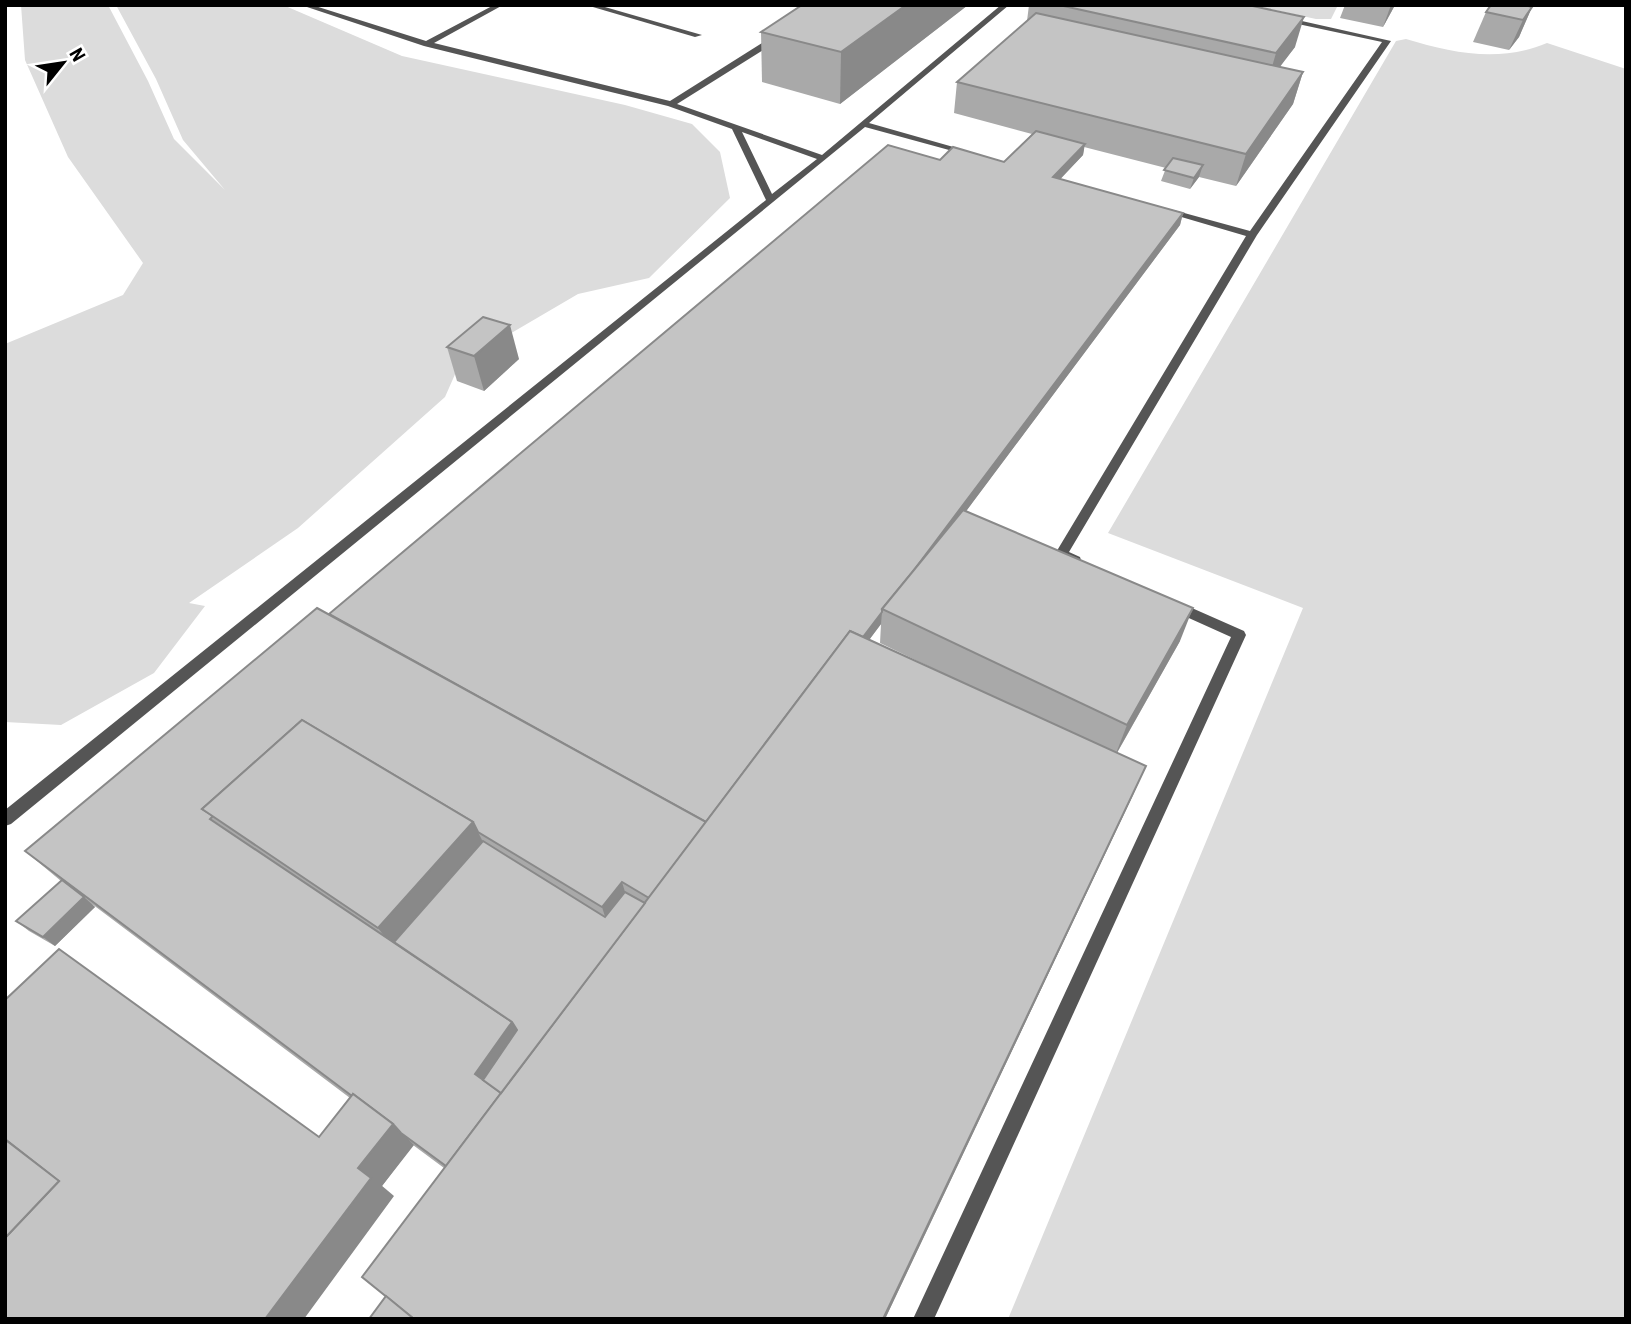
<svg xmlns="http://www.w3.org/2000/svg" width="1631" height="1324" viewBox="0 0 1631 1324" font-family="'Roboto Condensed',sans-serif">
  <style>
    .green { fill: #dcdcdc }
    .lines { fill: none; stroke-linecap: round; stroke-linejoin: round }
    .service { fill: #555; fill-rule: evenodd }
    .wall { fill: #a9a9a9; fill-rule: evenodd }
    .shaded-wall { fill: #898989 }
    .building { fill: #c4c4c4; stroke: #898989; stroke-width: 2 }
  </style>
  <rect width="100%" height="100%" fill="#fff"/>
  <!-- green -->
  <g class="green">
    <path d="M21,5H108L148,81L174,139L225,190L183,140L156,79L116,5H283L402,56L625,105L692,124L720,152L730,198L649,278L578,294L460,363L445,397L298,528L189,603L205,606L154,673L61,725L5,722V344L123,295L143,263L68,157L25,60Z"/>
    <path d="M1252,5H1338L1331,19H1316Z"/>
    <path d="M1406,39C1453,53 1499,63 1547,43L1626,69V1319H1008L1303,608L1108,533L1396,41Z"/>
  </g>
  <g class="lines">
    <!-- service -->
    <g class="service">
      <path d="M301,5H312L426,41L494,5H503L434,43L670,101L773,36H779V40L677,104L822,155L1001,5H1009L869,123L971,152V156L865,127L11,824L5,826V810L766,200L732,129L668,106L424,46ZM742,132L817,159L772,194Z"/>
      <path d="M586,5H598L702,35L695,37Z"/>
      <path d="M1284,17L1391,41L1257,235L1069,552L1080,557L1081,560L1075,565C1068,563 1058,560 1055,554L1246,236L1161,211L1166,208L1250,231L1382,42L1284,21Z"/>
      <path d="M1176,601L1244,631L1246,635L934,1319H913L1231,637L1171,610L1169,606Z"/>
    </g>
  </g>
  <!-- wall -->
  <g class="wall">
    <path d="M968,5L840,104L762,82L761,32Z"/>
    <path d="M1029,5H1248L1295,47L1279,67L1303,72L1293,104L1236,186L1199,177L1190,189L1161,181L1166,168L1084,147L1083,155L1060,179L1183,213L1180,225L966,511L1180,641L1117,753L1146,766L1132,797L885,1319H369L386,1296L444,1168L413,1145L382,1186L394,1196L319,1137L350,1098L92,904L95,907L55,946L29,931L16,921L61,881L25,851L329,614L940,160L1004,162L1032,134L954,113L957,82L1027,21ZM881,624L880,643L947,675L869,640Z"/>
    <path d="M1345,5H1395L1383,27L1340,18Z"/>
    <path d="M1532,7L1519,37L1509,50L1473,42L1486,12Z"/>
    <path d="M447,347L519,359L484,391L457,381Z"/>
  </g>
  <!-- shaded-wall -->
  <g class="shaded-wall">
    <path d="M906,5H968L840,104L841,52Z"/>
    <path d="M1391,5H1395L1383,27Z"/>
    <path d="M1532,7L1519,37L1509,50L1523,20Z"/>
    <path d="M1304,17L1295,47L1267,84L1276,53Z"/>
    <path d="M1303,72L1293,104L1236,186L1246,154Z"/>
    <path d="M1085,144L1083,155L1051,189L1053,177Z"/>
    <path d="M1203,165L1199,177L1190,189L1194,178Z"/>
    <path d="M1183,213L1180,225L890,613L884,610Z"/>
    <path d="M510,325L519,359L484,391L474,356Z"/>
    <path d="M1193,608L1180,641L1115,756L1127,725Z"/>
    <path d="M882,612L881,624L715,846L509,1098Z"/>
    <path d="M1146,766L1132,797L885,1319H883Z"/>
    <path d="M473,822L488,852L391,945L378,928Z"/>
    <path d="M622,882L628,902L608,926L602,907Z"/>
    <path d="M84,897L95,907L55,946L43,937Z"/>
    <path d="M512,1022L522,1039L489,1087L475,1074Z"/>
    <path d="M393,1124L414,1145L382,1186L394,1196L304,1319H265L358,1168Z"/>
  </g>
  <!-- building -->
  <g class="building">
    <path d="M802,5H906L841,52L761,32Z"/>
    <path d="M1059,5H1248L1304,17L1276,53Z"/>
    <path d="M1491,5H1525L1532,7L1523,20L1486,12Z"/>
    <path d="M1036,13L1303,72L1246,154L957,82Z"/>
    <path d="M1036,131L1085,144L1053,177L1183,213L911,574L882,609V612L863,637L850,631L706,822L329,614L888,145L940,160L953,147L1004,162Z"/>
    <path d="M1173,158L1203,165L1194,178L1164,170Z"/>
    <path d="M483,317L510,325L474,356L447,347Z"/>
    <path d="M963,510L1193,608L1127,725L882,609Z"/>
    <path d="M317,608L706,822L649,898L622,882L602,907L478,832L473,822L302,720L202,809L213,816L210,819L512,1022L475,1074L501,1093L446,1166L401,1133L393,1124L353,1094L352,1096L25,851Z"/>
    <path d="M850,631L1146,766L883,1319H414L362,1277Z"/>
    <path d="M302,720L473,822L378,928L202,809Z"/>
    <path d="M483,841L605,917L625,892L645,903L501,1093L483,1080L517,1030L512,1022L394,942Z"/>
    <path d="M62,880L84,897L43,937L16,921Z"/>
    <path d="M59,949L319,1137L353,1094L393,1124L358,1168L371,1178L265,1319H5V1238L59,1181L5,1139V1000Z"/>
    <path d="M7,1141L59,1181L5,1238V1143Z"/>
    <path d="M386,1296L414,1319H369Z"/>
  </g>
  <!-- border -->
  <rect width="1631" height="1324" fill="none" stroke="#000000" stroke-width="14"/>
  <!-- north arrow -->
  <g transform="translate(63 63) rotate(60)" stroke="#ffffff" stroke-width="5" paint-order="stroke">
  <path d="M0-5L12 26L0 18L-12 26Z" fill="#000000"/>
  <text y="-10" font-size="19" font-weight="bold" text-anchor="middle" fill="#000000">N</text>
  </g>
</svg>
